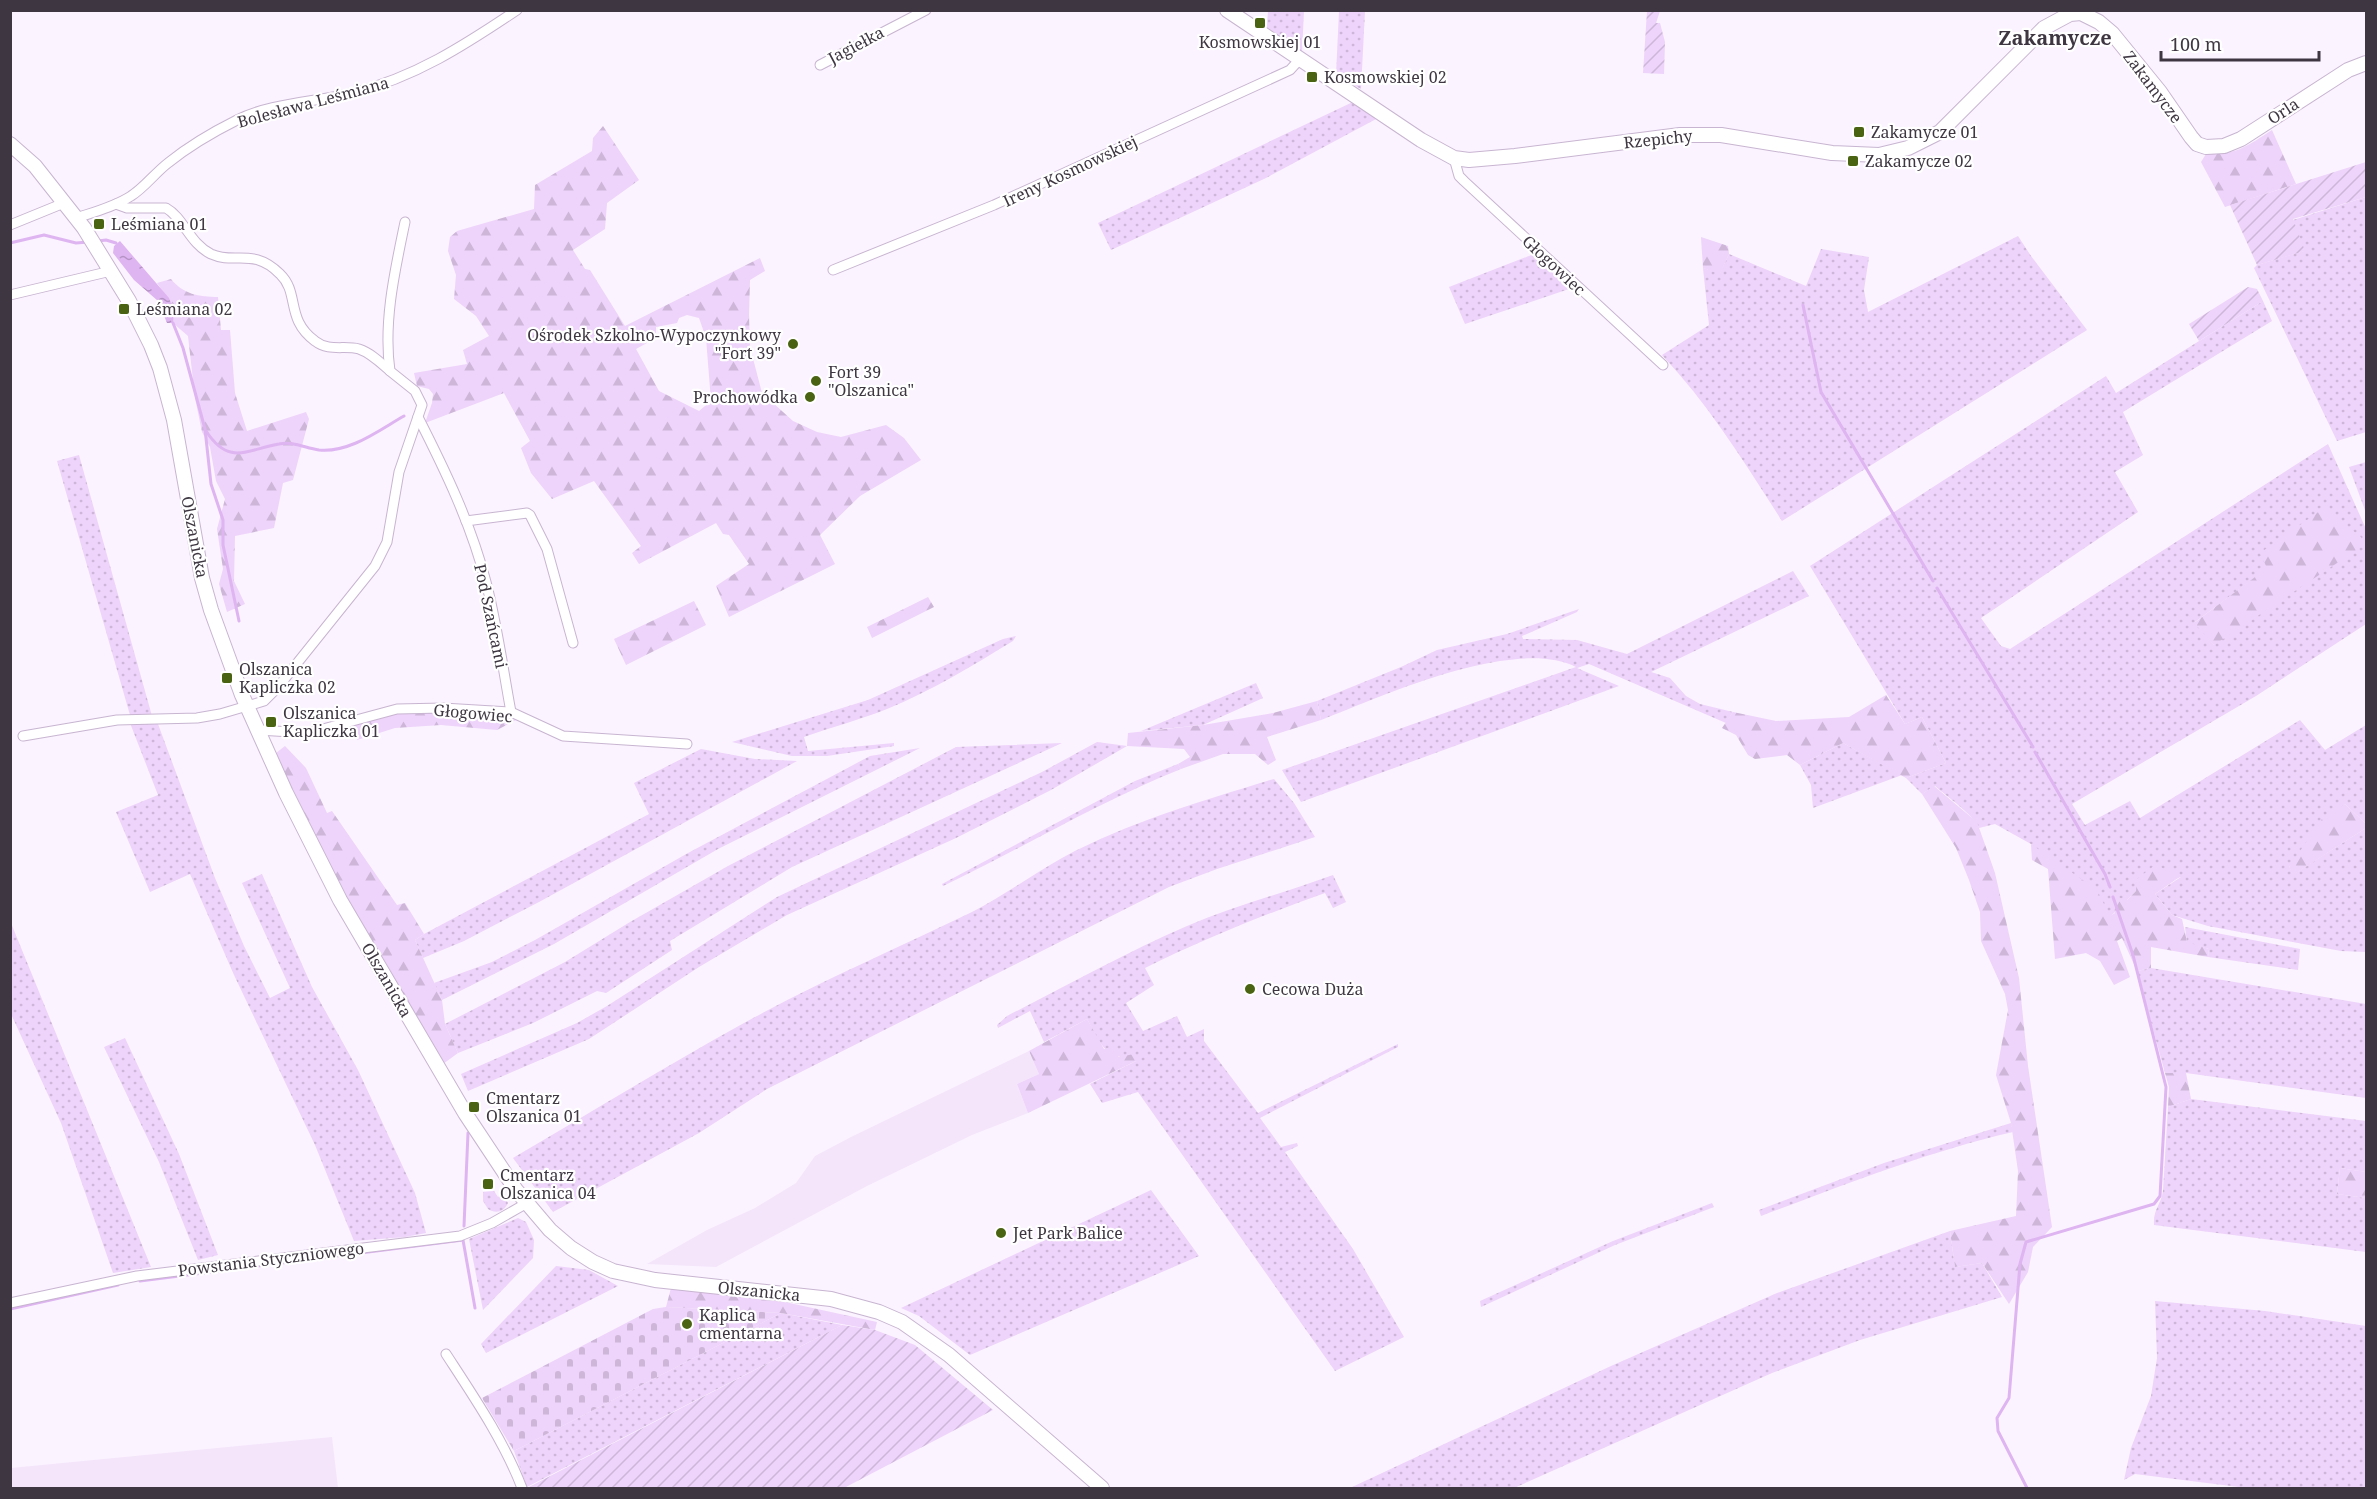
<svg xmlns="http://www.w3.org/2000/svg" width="2377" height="1499" viewBox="0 0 2377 1499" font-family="'Noto Serif',serif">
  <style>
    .built { fill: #f4e5fb }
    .grass { fill: url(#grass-dots); fill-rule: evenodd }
    .forest { fill: url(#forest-firs); fill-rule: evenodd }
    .cemetery { fill: url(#cemetery-stones) }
    .garden { fill: url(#garden-furrows) }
    .water { fill: url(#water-ripples) }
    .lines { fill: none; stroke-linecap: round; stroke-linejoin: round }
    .stream { stroke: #deb4f1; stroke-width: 3 }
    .street-casing { stroke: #c8b5d1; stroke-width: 11 }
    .secondary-casing { stroke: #c8b5d1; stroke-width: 16 }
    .street { stroke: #fff; stroke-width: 9 }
    .secondary { stroke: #fff; stroke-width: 14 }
    .poi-dot { fill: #4a6313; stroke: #fff; stroke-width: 2 }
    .labels { text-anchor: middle; stroke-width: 4.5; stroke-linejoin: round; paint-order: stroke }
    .poi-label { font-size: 16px; fill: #3e3742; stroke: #fff; text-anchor: start }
    .street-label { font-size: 16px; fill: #3e3742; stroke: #fff }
    .quarter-label { font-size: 20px; font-weight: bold; fill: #3e3742; stroke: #fff }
  </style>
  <defs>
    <pattern id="grass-dots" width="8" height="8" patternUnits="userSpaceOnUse" patternTransform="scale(1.5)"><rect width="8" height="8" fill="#eed3fa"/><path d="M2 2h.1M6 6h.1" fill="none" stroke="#cdb6d8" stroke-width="1.8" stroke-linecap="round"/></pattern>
    <pattern id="forest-firs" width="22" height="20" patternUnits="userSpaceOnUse" patternTransform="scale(1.5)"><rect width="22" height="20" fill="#eed3fa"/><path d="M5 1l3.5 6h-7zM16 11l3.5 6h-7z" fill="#cdb6d8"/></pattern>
    <pattern id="cemetery-stones" width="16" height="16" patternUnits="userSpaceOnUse" patternTransform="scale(1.5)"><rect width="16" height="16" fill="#eed3fa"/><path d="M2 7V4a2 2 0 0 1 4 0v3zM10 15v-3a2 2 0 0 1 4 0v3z" fill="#cdb6d8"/></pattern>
    <pattern id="garden-furrows" width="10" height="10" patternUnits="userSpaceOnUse" patternTransform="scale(1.5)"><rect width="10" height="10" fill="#eed3fa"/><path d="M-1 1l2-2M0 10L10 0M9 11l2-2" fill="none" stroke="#cdb6d8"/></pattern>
    <pattern id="water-ripples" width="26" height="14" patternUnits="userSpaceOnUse" patternTransform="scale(1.5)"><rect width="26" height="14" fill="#deb4f1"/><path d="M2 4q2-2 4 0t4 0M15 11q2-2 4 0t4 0" fill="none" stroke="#b593c5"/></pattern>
  </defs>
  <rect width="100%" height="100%" fill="#fbf3ff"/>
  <!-- built -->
  <g class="built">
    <path d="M1029,1051L1039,1074L1017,1084L1028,1113L972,1135L867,1186L716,1267L647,1264L707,1230L755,1208L796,1183L815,1156L851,1137Z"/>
    <path d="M332,1437L338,1488H11V1468Z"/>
  </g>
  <!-- grass -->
  <g class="grass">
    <path d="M1268,11H1304L1302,52L1267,27Z"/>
    <path d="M1339,11H1365L1361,89L1336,75Z"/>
    <path d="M1355,101L1378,118L1266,178L1111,250L1098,223Z"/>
    <path d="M2366,197V432L2337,441L2254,268L2257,265L2304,251L2293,220Z"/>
    <path d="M2018,236L2031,256L2087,330L1782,521C1745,463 1709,405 1662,355L1709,325L1703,268L1720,273L1729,254L1806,286L1821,249L1869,257L1864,290L1868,312Z"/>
    <path d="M1534,254L1569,289L1465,324L1449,287Z"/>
    <path d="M2263,301L2272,321L2123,412L2143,455L2115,472L2138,512L1981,618L2001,646L2010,649L2328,444L2366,529V624L2256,696L2072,804L2085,825L2130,801L2140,818L2300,720L2325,750L2366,725V824L2345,804L2289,867L2294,874L2366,828V952L2341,951L2208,926L2172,915L2155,894L2181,877L2136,891L2110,917L2031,844L1995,824L1979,828C1975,816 1946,796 1935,786L1922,794L1906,778L1946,763L1922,717L1905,724L1810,566L2106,376L2116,393ZM2268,568L2214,645L2195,622Z"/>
    <path d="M79,455L152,716L130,715L57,461Z"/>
    <path d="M2366,462V513L2349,467Z"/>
    <path d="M1793,571L1809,596L1651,672L1670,678L1686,696L1700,704L1733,712L1726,723L1589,664L1577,668L1619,686L1301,802L1282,770L1576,667C1514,636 1382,696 1321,720L1317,701L1401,667L1437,650L1507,634L1579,609L1577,612L1522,636L1523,639L1577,640L1627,654Z"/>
    <path d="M1016,636L1013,641C972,666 931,691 887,709C860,720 831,727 804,737L808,751L894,743V746L827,756H792L732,742L868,700L1003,639Z"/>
    <path d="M1256,683L1263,698L1203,725L1141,731Z"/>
    <path d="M130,723L158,724L215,878L244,946L270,998L290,988L242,883L262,874L312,987L358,1070L415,1193L426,1233L405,1237L354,1241L315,1145L234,975L190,874L150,892L116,812L158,795Z"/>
    <path d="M1097,742L1127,746L1051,790L956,838L787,915L699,967L589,1039L468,1091L461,1074L577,1023L607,1006L777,897L1042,772Z"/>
    <path d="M1062,743L792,867L670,941L672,950L606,993L597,991L533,1023L458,1053L445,1024L565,962L630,922L728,866L956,747Z"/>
    <path d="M1843,743L1902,775L1813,808L1811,785L1800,765Z"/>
    <path d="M920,748L718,849L554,944L442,1000L434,983L492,962L535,940L688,853L870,756Z"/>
    <path d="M701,749L755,759L797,761L539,902L464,941L423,958L415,940L424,934L649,814L634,783Z"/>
    <path d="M1178,764L1181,769C1098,802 1023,848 943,886L942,884L1135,781Z"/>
    <path d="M1274,779L1294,803L1315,837L1217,869L1169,887L767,1089L699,1133L553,1212L513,1158C590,1113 666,1066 744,1023C818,982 896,949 972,912C1003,896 1032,875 1062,858C1129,822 1202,801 1274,779Z"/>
    <path d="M1333,875L1346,902L1333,908L1325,893C1263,915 1204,939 1145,968L1154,985L1126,1003L1143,1031L1177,1016L1187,1037L1204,1029V1041L1258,1113L1398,1044V1047L1260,1118L1281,1147L1297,1143L1298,1146L1285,1152L1353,1249L1404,1337L1335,1371L1138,1092L1102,1103L1090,1084L1136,1061C1101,1053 1103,1048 1087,1019L1044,1042L1030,1011L998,1028L997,1025L1007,1016C1066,986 1125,953 1187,926C1234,906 1284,893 1333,875Z"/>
    <path d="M11,923L151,1267L113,1273L61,1123L11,1014Z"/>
    <path d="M2185,927L2300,949L2298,970L2208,957L2209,949L2187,943Z"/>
    <path d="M2151,968L2366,1004V1098L2186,1073H2165L2137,971Z"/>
    <path d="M125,1038L179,1154L218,1255L198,1260L159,1162L104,1047Z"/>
    <path d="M2191,1099L2366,1121V1172L2340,1168L2337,1194L2366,1198V1252L2154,1225C2153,1209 2161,1205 2163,1191L2168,1107Z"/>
    <path d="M2011,1123L2013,1132C1926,1152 1844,1185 1761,1216L1759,1210L1884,1163Z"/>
    <path d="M1151,1190L1199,1256L970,1355L919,1316L901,1308Z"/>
    <path d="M494,1191L498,1197L503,1194L508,1203C504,1212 496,1214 488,1209L483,1201V1192Z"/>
    <path d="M1712,1203L1714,1207L1615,1245L1481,1307L1480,1301L1613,1241Z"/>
    <path d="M518,1218L526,1222L534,1240L533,1258L483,1310L469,1239Z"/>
    <path d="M1950,1231L1955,1267L1982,1263L2002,1297L1860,1340L1772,1373L1514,1488H1350L1611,1366L1777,1293Z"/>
    <path d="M556,1266L589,1270L618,1286L486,1353L481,1344Z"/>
    <path d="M2155,1301L2265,1311L2366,1326V1488H2247L2135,1474L2124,1480L2131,1448L2151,1396L2157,1358Z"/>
    <path d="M781,1313L842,1325L527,1487L514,1451Z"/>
  </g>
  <!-- forest -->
  <g class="forest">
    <path d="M603,126L639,180L607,203L605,229L573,250L585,269L590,270L625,326L760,258L765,271L750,280L749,315L750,347L762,393L793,421L817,432L841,437L886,425L904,438L921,460L860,496L820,535L835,564L729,617L716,586L749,564L729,535L723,534L716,523L639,564L632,553L641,546L594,481L552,499L531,473L521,448L530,441L504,393L425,423L432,403L433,394L429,389L417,386L414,373L467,364L463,350L489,336L476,316L454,299L456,275L448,251L450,237L457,231L534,209L535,185L592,151L593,138ZM687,315L699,318L706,338L711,401L699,411L659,391L636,349L656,338V327L677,323L679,318Z"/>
    <path d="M2272,130L2296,184L2225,207L2201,162L2206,154C2237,155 2247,146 2272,130Z"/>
    <path d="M1701,237L1728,246L1729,254L1720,274L1703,268Z"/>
    <path d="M171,279C183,294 199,297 218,297L221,330H230L235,393L247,431L306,412L309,419L293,480L283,483L274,528L235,536L234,581L245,604L227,612L219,584L223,569L217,529L225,499L216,481L210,447L202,432L195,398L188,336L173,323L172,305L157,283Z"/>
    <path d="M2324,508L2361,537L2364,545L2214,645L2194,623L2267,568L2260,553Z"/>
    <path d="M928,597L934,607L872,638L867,627Z"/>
    <path d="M694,601L706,625L626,665L614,639Z"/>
    <path d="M1886,695L1905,724L1922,717L1946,763L1906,778L1843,743L1800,765L1787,755L1755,759L1748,755L1736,735L1722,728L1733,712L1776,721L1849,717Z"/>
    <path d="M1317,701L1321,720L1267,737L1276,760L1268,765L1255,754H1223L1181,769L1178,764L1190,757L1184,749L1127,746L1128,733L1203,725L1273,713Z"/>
    <path d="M437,703L507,707L516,720L497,730L441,725L395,728L357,740L348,725L391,706Z"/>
    <path d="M285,746L306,768L327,813L332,811L397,905L405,903L424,934L415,940L442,1000L445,1024L458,1053L443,1064L385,961L343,893L306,824L276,753Z"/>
    <path d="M1934,786L1977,822L1995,873L2019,978L2028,1066L2052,1227L2033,1247L2028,1272L2009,1304L1982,1263L1955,1267L1950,1231L2016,1216L2018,1171L2011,1123L1996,1075L2008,1010L2005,994L1981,941L1980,912L1969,880L1956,848L1922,794Z"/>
    <path d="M2345,804L2366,824V828L2293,875L2289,867L2322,819Z"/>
    <path d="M2031,844L2097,890L2110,916L2115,913L2110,895L2127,900L2136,891L2137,879L2155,865L2181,876L2155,894L2172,915L2182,919L2187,942L2209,949L2208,957L2151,947V968L2137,971L2122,938L2117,941L2130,977L2114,985L2100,961L2086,953L2055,959L2048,869L2032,860Z"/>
    <path d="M1087,1019L1104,1049L1111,1047L1119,1057L1134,1054L1136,1061L1028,1113L1017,1084L1039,1074L1029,1051Z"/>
    <path d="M2165,1073H2186L2191,1099L2168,1107L2169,1087Z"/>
    <path d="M2340,1168L2366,1172V1198L2337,1194Z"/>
    <path d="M671,1288L771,1299L877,1322L875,1330L781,1313L666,1307Z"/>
  </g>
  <!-- cemetery -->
  <path class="cemetery" d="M666,1307L781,1313L514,1451L482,1398L653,1309Z"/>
  <!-- garden -->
  <g class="garden">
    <path d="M1647,11H1660L1656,23H1660L1665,42L1664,74L1643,73Z"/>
    <path d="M2366,162V197L2293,219L2305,251L2257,265L2230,205Z"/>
    <path d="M2248,287L2257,289L2263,301L2199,341L2189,324Z"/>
    <path d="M842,1325L875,1330L915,1345L993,1410L844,1488H527Z"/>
  </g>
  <!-- water -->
  <path class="water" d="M120,241L169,298L174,311L173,323H167L158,301L134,280L113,253L114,246Z"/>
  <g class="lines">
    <!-- stream -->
    <g class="stream">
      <path d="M98,241L106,240L116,243"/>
      <path d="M10,243L44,235L76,243L88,242"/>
      <path d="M1803,305L1821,392L1933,581"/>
      <path d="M173,323L183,348L205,429L211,484L223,520V545L239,621"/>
      <path d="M206,431C229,466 246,450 279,444C293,441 305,448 319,450C350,453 379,430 404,416"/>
      <path d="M1937,588L2033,747"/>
      <path d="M2035,752L2105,874L2110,887"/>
      <path d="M464,1226L468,1133"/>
      <path d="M140,1281L463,1240L475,1308"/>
      <path d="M10,1309L118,1285"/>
      <path d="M2027,1488L1998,1431L1997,1418L2009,1398L2020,1264L2026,1242L2154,1204L2160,1196L2166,1087L2133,955L2113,897"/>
    </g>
    <!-- street casing -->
    <g class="street-casing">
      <g id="street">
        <path d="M820,65L926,10"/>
        <path d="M1454,158L1459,176L1464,181L1663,365"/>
        <path d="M116,204L127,208H166C184,218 189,243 211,254C235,265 253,247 280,274C300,293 285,319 315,341C329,352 344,345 359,349C371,353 381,363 390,371"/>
        <path d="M76,218C94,212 114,207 131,196C144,188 155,173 168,163C189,146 213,132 237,120C270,103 316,102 352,93C414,78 465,45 517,10"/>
        <path d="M10,225L64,203"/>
        <path d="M833,270L994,205L1290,70L1300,59"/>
        <path d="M10,295L111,271"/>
        <path d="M418,417C445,470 471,524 486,582C497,624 503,669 511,712"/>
        <path d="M466,521L527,513L530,515L547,549L573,643"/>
        <path d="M258,730L308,733L397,709L443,708L511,712L563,736L687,744"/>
        <path d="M23,736L117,720L197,718L220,714L264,701L278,687L375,566L387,542L399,472L422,405L415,391L390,371C383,322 395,270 405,222"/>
        <path d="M10,1303L137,1276L460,1236L492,1223L527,1203"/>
        <path d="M446,1354C474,1397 504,1441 522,1488"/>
      </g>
    </g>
    <!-- secondary casing -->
    <g class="secondary-casing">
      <g id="secondary">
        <path d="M1227,10L1421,140L1454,158L1469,160L1515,156L1680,135H1721L1832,153L1879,155L1908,148L1940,132L2044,28L2070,14L2081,13L2099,22L2112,33L2160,92L2191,137L2197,144L2206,147L2224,146L2241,139L2348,70L2366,63"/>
        <path d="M10,144L35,166L84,228L129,301L151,345L160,368L174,420L202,578L211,610L242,695L286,793L340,900L465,1113L516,1190L550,1230L571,1248L593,1262L613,1271L655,1280L831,1299L879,1312L902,1322L949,1355L1102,1488"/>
      </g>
    </g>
    <!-- street -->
    <use href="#street" class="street"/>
    <!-- secondary -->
    <use href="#secondary" class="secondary"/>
  </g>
  <!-- markers -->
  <g class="poi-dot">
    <rect x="1254" y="17" width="12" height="12" rx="3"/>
    <rect x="1306" y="71" width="12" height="12" rx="3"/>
    <rect x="1853" y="126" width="12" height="12" rx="3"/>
    <rect x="1847" y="155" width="12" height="12" rx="3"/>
    <rect x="93" y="218" width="12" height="12" rx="3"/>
    <rect x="118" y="303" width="12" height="12" rx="3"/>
    <circle cx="793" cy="344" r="6"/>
    <circle cx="816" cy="381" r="6"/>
    <circle cx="810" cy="397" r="6"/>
    <rect x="221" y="672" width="12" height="12" rx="3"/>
    <rect x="265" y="716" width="12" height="12" rx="3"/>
    <circle cx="1250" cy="989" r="6"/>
    <rect x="468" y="1101" width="12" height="12" rx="3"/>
    <rect x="482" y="1178" width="12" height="12" rx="3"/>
    <circle cx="1001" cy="1233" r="6"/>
    <circle cx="687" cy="1324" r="6"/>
  </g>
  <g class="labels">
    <!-- poi labels -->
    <g class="poi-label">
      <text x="1260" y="48" text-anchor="middle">Kosmowskiej 01</text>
      <text x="1324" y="83">Kosmowskiej 02</text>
      <text x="1871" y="138">Zakamycze 01</text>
      <text x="1865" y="167">Zakamycze 02</text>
      <text x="111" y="230">Leśmiana 01</text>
      <text x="136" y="315">Leśmiana 02</text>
      <text x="781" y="341" text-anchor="end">Ośrodek Szkolno-Wypoczynkowy<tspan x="781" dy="18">"Fort 39"</tspan></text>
      <text x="828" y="378">Fort 39<tspan x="828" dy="18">"Olszanica"</tspan></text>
      <text x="798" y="403" text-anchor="end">Prochowódka</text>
      <text x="239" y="675">Olszanica<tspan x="239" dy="18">Kapliczka 02</tspan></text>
      <text x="283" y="719">Olszanica<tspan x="283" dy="18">Kapliczka 01</tspan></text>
      <text x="1262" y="995">Cecowa Duża</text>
      <text x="486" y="1104">Cmentarz<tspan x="486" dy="18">Olszanica 01</tspan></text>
      <text x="500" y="1181">Cmentarz<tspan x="500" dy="18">Olszanica 04</tspan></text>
      <text x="1013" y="1239">Jet Park Balice</text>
      <text x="699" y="1321">Kaplica<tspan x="699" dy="18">cmentarna</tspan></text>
    </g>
    <!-- street labels -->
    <g class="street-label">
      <text transform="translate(856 45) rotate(-28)" y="6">Jagiełka</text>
      <text transform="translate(2153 87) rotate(53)" y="6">Zakamycze</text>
      <text transform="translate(313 102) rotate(-15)" y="6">Bolesława Leśmiana</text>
      <text transform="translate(2283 111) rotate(-33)" y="6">Orla</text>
      <text transform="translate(1658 139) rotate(-6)" y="6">Rzepichy</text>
      <text transform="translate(1070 171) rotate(-25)" y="6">Ireny Kosmowskiej</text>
      <text transform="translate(1554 265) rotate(43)" y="6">Głogowiec</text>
      <text transform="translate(195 537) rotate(79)" y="6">Olszanicka</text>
      <text transform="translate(491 616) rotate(78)" y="6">Pod Szańcami</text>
      <text transform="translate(473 713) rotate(5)" y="6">Głogowiec</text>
      <text transform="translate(387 980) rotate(60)" y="6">Olszanicka</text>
      <text transform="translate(271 1259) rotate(-7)" y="6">Powstania Styczniowego</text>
      <text transform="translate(759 1291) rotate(6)" y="6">Olszanicka</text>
    </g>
    <!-- quarter labels -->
    <g class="quarter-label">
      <text x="2055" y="45">Zakamycze</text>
    </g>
  </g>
  <!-- border -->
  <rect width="2377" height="1499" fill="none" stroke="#3e3742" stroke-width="24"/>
  <!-- scale -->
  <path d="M2161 51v9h158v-9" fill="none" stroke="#3e3742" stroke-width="3"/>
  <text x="2170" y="51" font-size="18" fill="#3e3742" stroke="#ffffff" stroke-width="4.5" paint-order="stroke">100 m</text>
</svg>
